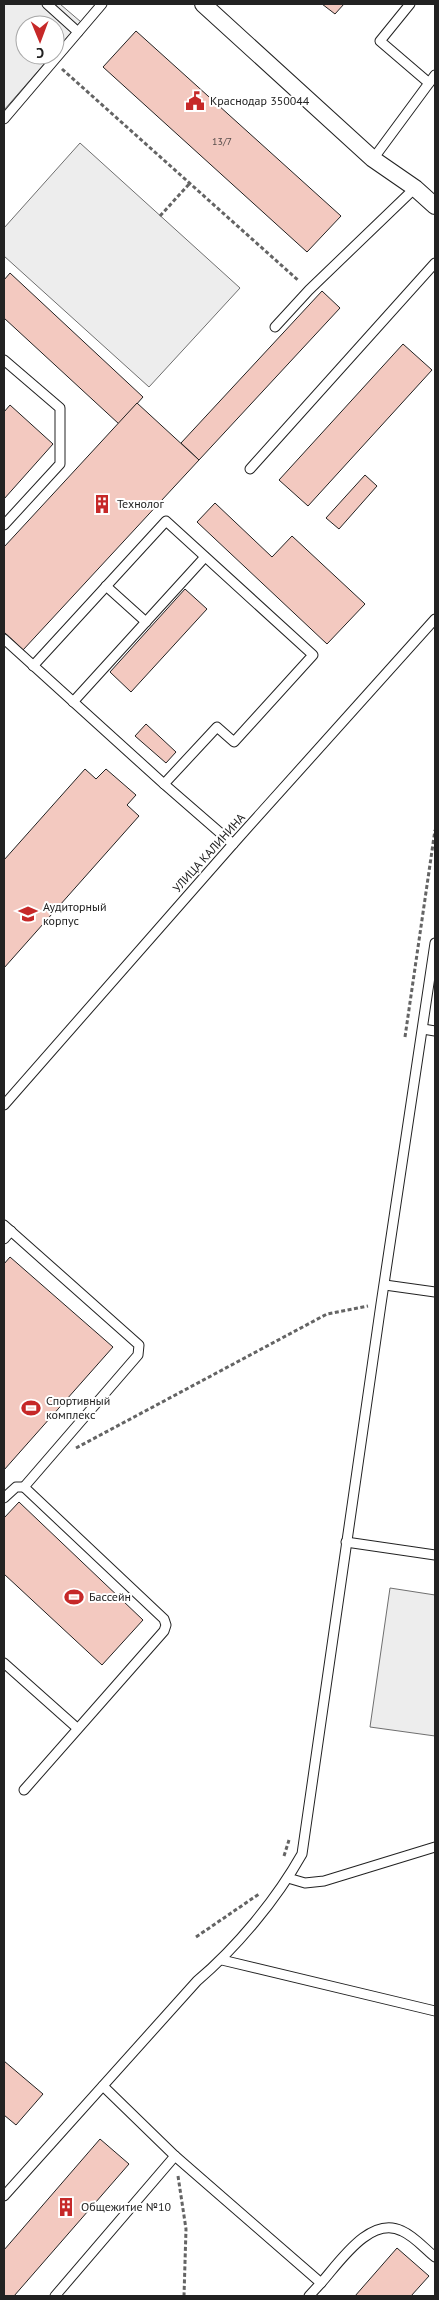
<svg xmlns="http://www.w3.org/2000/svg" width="439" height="2300" viewBox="0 0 439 2300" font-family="'PT Sans',sans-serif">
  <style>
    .parking { fill: #ededed; stroke: #6f6f6f }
    .building { fill: #f3c9c0; stroke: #222 }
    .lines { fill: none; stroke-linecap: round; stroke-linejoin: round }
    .lane-casing { stroke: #222; stroke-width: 11 }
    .street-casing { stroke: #222; stroke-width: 18 }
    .path { stroke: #646464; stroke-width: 3; stroke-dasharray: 4 2.5; stroke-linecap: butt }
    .lane { stroke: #fff; stroke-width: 9 }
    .street { stroke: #fff; stroke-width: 16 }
    .labels { text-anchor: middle; stroke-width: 4; stroke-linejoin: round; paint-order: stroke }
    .number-label { font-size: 10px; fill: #564c4a }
    .poi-label { font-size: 12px; fill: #222; stroke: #fff; text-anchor: start }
    .street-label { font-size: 12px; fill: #222; stroke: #fff }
  </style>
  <rect width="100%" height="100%" fill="#fff"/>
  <!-- parking -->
  <g class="parking">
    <path d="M4,4H60L81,22L55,51V25H25V55H52L4,110Z"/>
    <path d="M80,143L240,288L149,387L4,256V228Z"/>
    <path d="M390,1588L435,1595V1736L370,1727Z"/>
  </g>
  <!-- building -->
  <g class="building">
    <path d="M322,4H344L335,14Z"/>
    <path d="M136,31L341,216L307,252L103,67Z"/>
    <path d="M10,273L143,397L119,424L4,318V280Z"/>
    <path d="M322,291L340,308L199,460L181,443Z"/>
    <path d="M403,344L432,370L308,506L279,480Z"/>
    <path d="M137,403L199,460L23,650L4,632V547Z"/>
    <path d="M10,405L53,444L4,499V412Z"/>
    <path d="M365,475L377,486L339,529L326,518Z"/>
    <path d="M215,503L272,557L292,536L365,604L327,644L197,522Z"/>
    <path d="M185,589L207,609L131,692L110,672Z"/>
    <path d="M146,724L176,752L166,763L135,736Z"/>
    <path d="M85,769L96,779L106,769L136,795L127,805L139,816L4,968V860Z"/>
    <path d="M10,1257L113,1347L4,1470V1264Z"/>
    <path d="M19,1502L143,1620L102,1665L4,1574V1518Z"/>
    <path d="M4,2061L43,2094L16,2125L4,2115Z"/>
    <path d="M100,2139L129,2164L14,2296H4V2250Z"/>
    <path d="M397,2248L429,2276L411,2296H355Z"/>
  </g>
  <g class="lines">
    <!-- lane casing -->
    <g class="lane-casing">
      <g id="lane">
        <path d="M47,4L78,32"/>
        <path d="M410,4L380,41L429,83"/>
        <path d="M4,119L102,4"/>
        <path d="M373,159L435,75"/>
        <path d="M275,327L309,290L415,188"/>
        <path d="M4,360L60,408V464L4,525"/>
        <path d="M250,469L435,263"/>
        <path d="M106,586L146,622"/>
        <path d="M4,639L164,784L233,844"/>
        <path d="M33,666L166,521L313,655L234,742L217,727L164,784"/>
        <path d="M73,702L205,557"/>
        <path d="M423,1029L435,1031"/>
        <path d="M4,1105L233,844L435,619"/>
        <path d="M4,1225L139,1345L138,1355L24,1487L164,1619L166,1625L164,1631L24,1790"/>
        <path d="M4,1239L11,1231"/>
        <path d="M385,1285L435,1292"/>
        <path d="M4,1498L16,1487H24"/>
        <path d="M346,1542L435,1555"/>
        <path d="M4,1663L77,1728"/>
        <path d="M288,1878L305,1883L324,1881L435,1847"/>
        <path d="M222,1960L435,2011"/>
        <path d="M103,2086L175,2156L321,2283L309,2296"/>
        <path d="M4,2196L197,1981C237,1947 276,1900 302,1854L381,1304L435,943"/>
        <path d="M321,2283C339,2263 370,2215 402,2231C414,2236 425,2249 435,2257"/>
        <path d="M55,2296L175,2156"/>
      </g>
    </g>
    <!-- street casing -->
    <g class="street-casing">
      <path id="street" d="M203,4L373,159L415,188L435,206"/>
    </g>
    <!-- path -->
    <g class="path">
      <path d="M62,69L299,281"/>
      <path d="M160,216L190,183"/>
      <path d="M405,1037L435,830"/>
      <path d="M76,1448L327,1314L368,1306"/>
      <path d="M284,1856L289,1840"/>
      <path d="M196,1937L259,1894"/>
      <path d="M178,2176L186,2229L184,2296"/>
    </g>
    <!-- lane -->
    <use href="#lane" class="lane"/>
    <!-- street -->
    <use href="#street" class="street"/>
  </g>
  <!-- icons -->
  <defs>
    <g id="civic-bare" transform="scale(1.5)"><path d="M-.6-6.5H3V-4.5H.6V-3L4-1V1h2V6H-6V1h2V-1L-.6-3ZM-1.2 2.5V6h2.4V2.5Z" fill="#c62828" stroke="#fff" stroke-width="2.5" paint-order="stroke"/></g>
    <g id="building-bare" transform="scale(1.5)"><path d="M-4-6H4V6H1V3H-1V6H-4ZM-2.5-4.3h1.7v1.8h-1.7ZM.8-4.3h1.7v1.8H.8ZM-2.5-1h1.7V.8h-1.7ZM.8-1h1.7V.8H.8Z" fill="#c62828" stroke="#fff" stroke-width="2.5" paint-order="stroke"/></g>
    <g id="university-bare" transform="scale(1.5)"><path d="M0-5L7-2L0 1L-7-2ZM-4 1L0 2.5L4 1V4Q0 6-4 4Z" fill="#c62828" stroke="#fff" stroke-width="2.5" paint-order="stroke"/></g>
    <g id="stadium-bare" transform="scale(1.5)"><path d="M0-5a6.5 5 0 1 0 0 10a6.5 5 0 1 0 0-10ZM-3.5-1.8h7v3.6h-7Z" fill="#c62828" stroke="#fff" stroke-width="2.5" paint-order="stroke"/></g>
  </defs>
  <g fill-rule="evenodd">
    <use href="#civic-bare" x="195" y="101"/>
    <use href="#building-bare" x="102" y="504"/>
    <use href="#university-bare" x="28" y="914"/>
    <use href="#stadium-bare" x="31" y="1408"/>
    <use href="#stadium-bare" x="74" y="1597"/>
    <use href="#building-bare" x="66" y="2207"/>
  </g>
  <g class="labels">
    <!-- number labels -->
    <g class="number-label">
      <text x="222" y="145">13/7</text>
    </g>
    <!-- poi labels -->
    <g class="poi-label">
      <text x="210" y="105">Краснодар 350044</text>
      <text x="117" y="508">Технолог</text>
      <text x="43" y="911">Аудиторный<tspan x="43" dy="14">корпус</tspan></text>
      <text x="46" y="1405">Спортивный<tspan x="46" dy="14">комплекс</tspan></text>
      <text x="89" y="1601">Бассейн</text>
      <text x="81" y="2211">Общежитие №10</text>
    </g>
    <!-- street labels -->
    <g class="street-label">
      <text transform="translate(209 853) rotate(-48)" y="4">УЛИЦА КАЛИНИНА</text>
    </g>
  </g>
  <!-- border -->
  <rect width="439" height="2300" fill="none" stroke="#222222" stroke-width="10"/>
  <!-- north arrow -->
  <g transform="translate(40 40) rotate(179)"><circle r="24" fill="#ffffff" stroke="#a7a7a7"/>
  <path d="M0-4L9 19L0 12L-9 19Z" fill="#c62828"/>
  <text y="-8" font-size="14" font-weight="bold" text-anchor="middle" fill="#222222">С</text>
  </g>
</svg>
